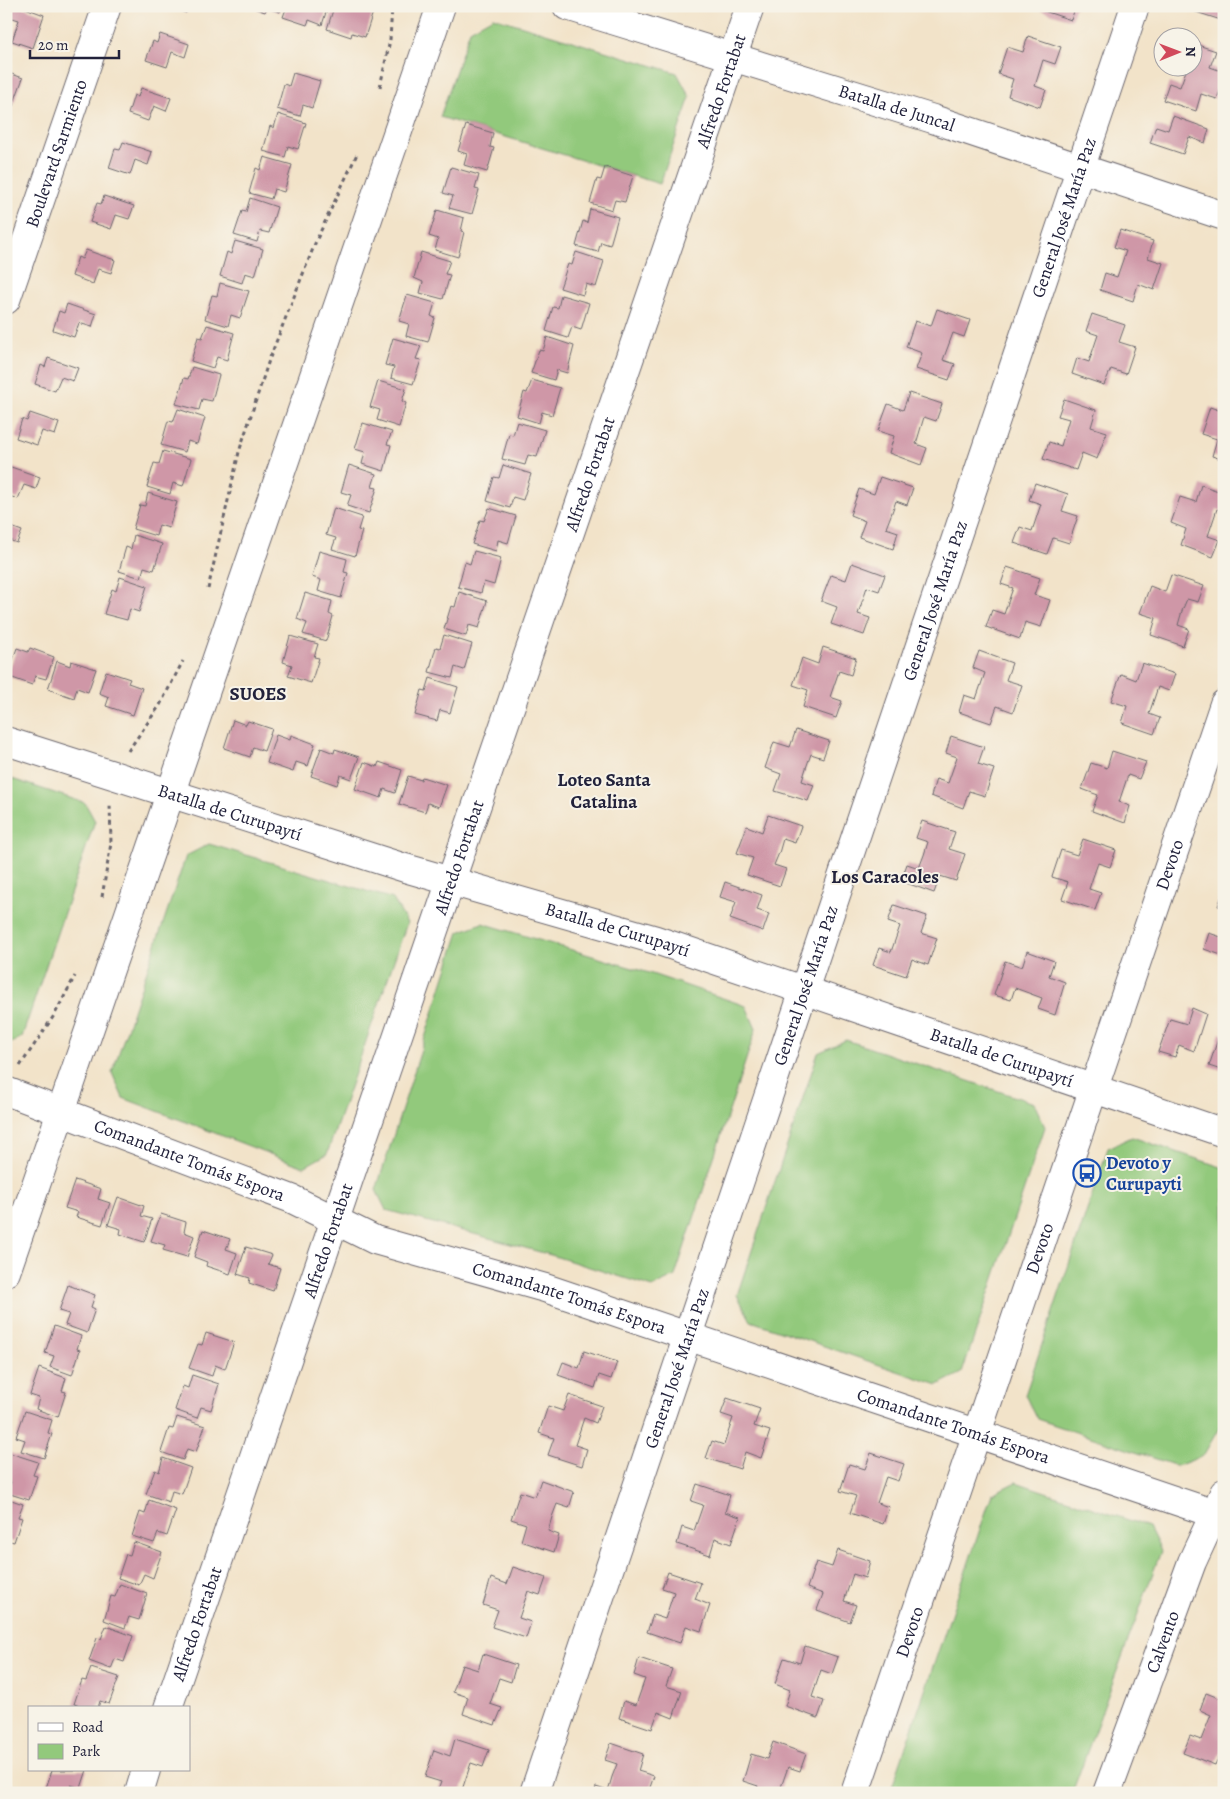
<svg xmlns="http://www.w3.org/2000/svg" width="1230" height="1799" viewBox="0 0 1230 1799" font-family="Alegreya,serif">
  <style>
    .green { fill: #92c97c; stroke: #5a765c }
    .building { fill: #cf97a7 }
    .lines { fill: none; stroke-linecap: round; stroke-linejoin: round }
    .minor-casing { stroke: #6b666d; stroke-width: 30 }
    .path { stroke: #6b666d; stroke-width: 3; stroke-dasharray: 4 4; stroke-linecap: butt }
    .minor { stroke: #fff; stroke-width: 28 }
    .labels { text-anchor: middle; stroke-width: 4; stroke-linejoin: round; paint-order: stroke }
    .street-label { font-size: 18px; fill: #22223b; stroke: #f7f3e8 }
    .transit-label { font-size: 18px; font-weight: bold; fill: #164399; stroke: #f7f3e8; text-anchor: start }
    .neighbourhood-label { font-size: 19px; font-weight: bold; fill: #22223b; stroke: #f7f3e8 }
  </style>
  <rect width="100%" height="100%" fill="#f7f3e8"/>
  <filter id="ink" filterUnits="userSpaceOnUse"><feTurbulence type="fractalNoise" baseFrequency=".02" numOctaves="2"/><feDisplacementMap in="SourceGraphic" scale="10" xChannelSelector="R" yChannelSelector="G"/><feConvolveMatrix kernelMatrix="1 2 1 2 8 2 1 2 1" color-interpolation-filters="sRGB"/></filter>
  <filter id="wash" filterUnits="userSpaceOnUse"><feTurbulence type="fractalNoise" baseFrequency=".0096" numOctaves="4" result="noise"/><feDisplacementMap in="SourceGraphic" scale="20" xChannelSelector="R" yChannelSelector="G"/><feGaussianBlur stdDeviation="1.12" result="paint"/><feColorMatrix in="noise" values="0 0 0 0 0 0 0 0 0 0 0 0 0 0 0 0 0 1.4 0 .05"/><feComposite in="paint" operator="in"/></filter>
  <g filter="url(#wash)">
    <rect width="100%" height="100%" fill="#f2e3c9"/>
    <!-- green -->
    <g class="green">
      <path d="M493,17L677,73L690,97L660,184L440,117L470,30Z"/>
      <path d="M6,777L85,803L95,821L22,1037L6,1046Z"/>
      <path d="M209,844L393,899L407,923L327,1154L304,1167L123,1098L112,1073L186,856Z"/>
      <path d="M482,923L646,972L746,1006L756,1029L675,1276L653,1287L551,1255L386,1210L376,1190L459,932Z"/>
      <path d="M846,1040L1034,1103L1045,1127L962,1373L938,1385L751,1321L737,1295L818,1053Z"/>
      <path d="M1132,1137L1224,1168V1419L1203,1456L1177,1466L1037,1419L1025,1395L1108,1148Z"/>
      <path d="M1016,1482L1149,1527L1161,1551L1072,1793H890L992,1494Z"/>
    </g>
    <g id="blocks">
      <!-- building -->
      <g class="building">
        <path d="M10,6H20L44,15L33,48L12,41L19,20L6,16Z"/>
        <path d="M166,6H188L186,13Z"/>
        <path d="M248,6H282L280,12L267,8L265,12Z"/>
        <path d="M287,6H328L322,25L309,20L307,25L283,17Z"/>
        <path d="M346,6H365L374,9L365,37L352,33L351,37L327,29L334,7L345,10Z"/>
        <path d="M1039,6H1076L1071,20L1038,9Z"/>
        <path d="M1194,6H1224V21L1193,11Z"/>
        <path d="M160,34L189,44L185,57L172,52L167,67L146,60L153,41L157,43Z"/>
        <path d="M1028,36L1061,47L1055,64L1043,60L1035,86L1046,90L1040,107L1008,96L1013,79L998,74L1007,47L1023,52Z"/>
        <path d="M1192,43L1216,51L1210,67L1224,72V80L1217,99L1201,94L1196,111L1163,100L1169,83L1180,87L1187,68H1192Z"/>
        <path d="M6,72L23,78L11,111L6,110Z"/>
        <path d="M293,73L320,81L312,108L303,105L300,116L277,109L284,84L289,86Z"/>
        <path d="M141,88L171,98L166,111L154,106L148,121L128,114L134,95L138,97Z"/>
        <path d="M278,114L306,123L298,149L288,146L285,157L263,151L270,126L274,128Z"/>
        <path d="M1173,116L1209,129L1205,143L1189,137L1183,154L1150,143L1156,126L1168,130Z"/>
        <path d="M466,125L493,133L490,147L494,148L487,172L464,165L467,154L458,151Z"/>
        <path d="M123,142L152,152L148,165L135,160L130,175L109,168L115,149L120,150Z"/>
        <path d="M264,157L292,165L284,192L274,189L271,199L249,193L256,168L260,170Z"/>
        <path d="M451,167L479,175L475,189L479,190L472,214L449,208L453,196L443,193Z"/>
        <path d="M605,167L633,176L625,202L615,200L612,210L590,203L597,179L601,180Z"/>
        <path d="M104,196L134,206L129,219L116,215L111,229L90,222L97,203L101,204Z"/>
        <path d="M250,198L277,207L269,233L260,231L257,242L234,235L242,211L246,212Z"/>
        <path d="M590,209L618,217L610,245L601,242L598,252L576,246L583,221L587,223Z"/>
        <path d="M437,210L464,218L461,231L464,232L458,257L435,250L438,239L429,236Z"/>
        <path d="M1120,230L1153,241L1148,258L1163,263L1154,290L1138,284L1133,301L1100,290L1105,273L1117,277L1126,251L1114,247Z"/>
        <path d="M235,241L263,249L255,276L245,273L242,283L220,276L227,252L231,254Z"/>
        <path d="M86,250L115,260L111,273L98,269L93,284L72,276L78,257L82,259Z"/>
        <path d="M421,252L450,261L445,274L450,275L443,299L420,293L423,282L414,278Z"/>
        <path d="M576,252L604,261L596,287L586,284L583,295L560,288L568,264L572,265Z"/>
        <path d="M220,283L249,291L240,318L231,315L228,326L205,319L212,295L217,296Z"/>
        <path d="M407,295L435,303L431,316L435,318L428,342L406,336L409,324L399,321Z"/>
        <path d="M561,295L589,303L581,330L572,327L568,338L546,331L553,307L558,308Z"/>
        <path d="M67,304L96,314L92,327L79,323L74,337L53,330L59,311L64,313Z"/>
        <path d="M937,309L970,320L964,337L953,333L943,360L955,364L949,380L916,369L922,353L906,347L915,321L931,326Z"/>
        <path d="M1092,314L1125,325L1119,342L1135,347L1126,374L1111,369L1104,385L1072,374L1077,358L1089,362L1098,335L1086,331Z"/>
        <path d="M207,325L234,333L227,360L217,357L213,368L191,361L198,337L202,338Z"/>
        <path d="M547,337L574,346L567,373L557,370L554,380L531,373L539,350L543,351Z"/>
        <path d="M393,338L421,346L416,359L421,360L413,384L391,378L394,367L385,365Z"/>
        <path d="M48,358L78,368L73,381L61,377L55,391L35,384L41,365L45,367Z"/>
        <path d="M192,367L219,375L212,401L202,399L199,410L176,404L184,378L188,379Z"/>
        <path d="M532,380L560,388L552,415L542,412L539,423L517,416L524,392L527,393Z"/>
        <path d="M378,381L406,389L402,401L406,403L399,427L377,420L380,410L370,407Z"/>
        <path d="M909,393L942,404L936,421L924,417L916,444L927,448L921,465L889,453L894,436L878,431L888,404L903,410Z"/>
        <path d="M1064,399L1096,410L1091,427L1107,432L1097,459L1082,453L1076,470L1043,459L1049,442L1061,446L1069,419L1058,416Z"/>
        <path d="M1210,407L1224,412V460L1212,456L1217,439L1201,434Z"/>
        <path d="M178,409L205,418L197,444L188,441L185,452L161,445L168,421L173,422Z"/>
        <path d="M30,413L59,423L55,435L42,431L37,445L16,438L22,419L27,421Z"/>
        <path d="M517,422L545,430L537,457L528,455L525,465L502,459L509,434L513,435Z"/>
        <path d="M363,423L392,432L387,444L391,445L384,471L362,464L365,452L355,449Z"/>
        <path d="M163,451L191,459L183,486L173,483L170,494L147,487L154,463L159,464Z"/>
        <path d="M349,465L376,474L372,487L377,488L369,513L347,506L351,495L341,492Z"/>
        <path d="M503,465L531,474L523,500L513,497L510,508L487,501L494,477L499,478Z"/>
        <path d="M11,467L40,477L36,489L24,485L18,499L6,495V474L8,475Z"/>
        <path d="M880,477L913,488L907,505L896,501L891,515L886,528L898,532L893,549L859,537L865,521L850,515L859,489L874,494Z"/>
        <path d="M1035,483L1068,494L1062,511L1078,516L1069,543L1053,538L1047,554L1014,543L1020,527L1032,531L1041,504L1029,500Z"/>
        <path d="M1201,485L1224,493V512L1217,509L1208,536L1220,540L1213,557L1181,545L1186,529L1171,523L1180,497L1196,502Z"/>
        <path d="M148,493L177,502L169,528L159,525L156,536L133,529L140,505L145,506Z"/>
        <path d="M334,508L362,517L358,530L362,531L355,556L332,549L336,538L326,535Z"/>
        <path d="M489,508L516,516L508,543L498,540L496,551L472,544L480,520L484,521Z"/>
        <path d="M6,525L22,531L17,543L6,539Z"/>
        <path d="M134,535L162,544L154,570L144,567L141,578L119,571L126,547L131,549Z"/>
        <path d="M319,551L347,559L344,572L348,573L341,598L318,591L321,580L312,577Z"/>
        <path d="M474,551L501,558L494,585L484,582L481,593L458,587L465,562L470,564Z"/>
        <path d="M852,563L885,575L879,591L867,587L858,614L870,618L864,635L831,624L837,607L821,601L831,575L846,580Z"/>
        <path d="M1007,567L1040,578L1034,595L1050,600L1041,627L1025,622L1020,639L986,627L992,610L1004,614L1013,588L1001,584Z"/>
        <path d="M1171,575L1204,586L1198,602L1187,599L1182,611L1178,625L1189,629L1183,646L1151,635L1156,618L1140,613L1150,586L1165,592Z"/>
        <path d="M120,577L147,586L139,612L130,609L127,620L104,614L112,589L116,591Z"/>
        <path d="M459,592L487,601L479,628L469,625L466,636L444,629L451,606L455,607Z"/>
        <path d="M305,593L332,601L329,614L333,616L326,641L303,634L307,623L297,619Z"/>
        <path d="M444,635L472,644L464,670L455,667L452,678L429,672L436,647L440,648Z"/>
        <path d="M290,636L318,644L314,657L319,658L311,683L288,676L292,665L283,662Z"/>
        <path d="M823,647L856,658L851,675L839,671L830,697L842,701L836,718L803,707L808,690L793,685L802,658L818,664Z"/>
        <path d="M17,648L28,652L30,648L54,657L46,679L35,676L32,685L7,676Z"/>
        <path d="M979,651L1012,663L1006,680L1022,685L1013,712L997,706L991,723L959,712L964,695L976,699L985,673L973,668Z"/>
        <path d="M57,661L70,666L71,661L96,669L88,692L77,688L74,698L48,689Z"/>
        <path d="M1142,663L1175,674L1169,691L1158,687L1149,714L1160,718L1154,734L1122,723L1127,706L1111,701L1121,674L1136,680Z"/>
        <path d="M106,671L130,679L128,683L142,688L133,715L106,706L109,697L99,693Z"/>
        <path d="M430,678L458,687L450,713L440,710L437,721L415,715L422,690L426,691Z"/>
        <path d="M233,720L246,725L248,721L272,729L264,751L253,747L250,757L224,748Z"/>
        <path d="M796,730L829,741L823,758L811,754L806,768L802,781L814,785L808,801L775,791L781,774L765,768L774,742L790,747Z"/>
        <path d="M276,735L290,740L291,735L315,744L308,766L296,762L293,772L267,763Z"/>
        <path d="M951,736L984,747L978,764L994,769L985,796L969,791L963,808L931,796L936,779L948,783L957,757L946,753Z"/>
        <path d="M321,748L334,753L335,749L359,757L351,779L340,775L337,785L311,776Z"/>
        <path d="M1112,751L1146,762L1139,779L1128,775L1119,802L1130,806L1125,823L1092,811L1098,795L1082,789L1091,763L1107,768Z"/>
        <path d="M364,762L377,767L379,762L402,770L395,793L384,789L381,798L355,789Z"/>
        <path d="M408,776L421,780L422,777L447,785L439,807L428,803L425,812L399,804Z"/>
        <path d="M768,815L801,826L795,843L783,839L779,853L774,865L786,869L780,886L747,875L753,858L737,853L747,826L762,832Z"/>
        <path d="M922,821L955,832L949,849L965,854L956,881L940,876L934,893L901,881L907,864L919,868L924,855L928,842L916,838Z"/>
        <path d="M1083,839L1116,850L1110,867L1098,863L1093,877L1089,889L1101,893L1095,910L1062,899L1068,882L1052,877L1061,850L1077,855Z"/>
        <path d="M725,882L762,895L757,910L769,914L763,931L730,919L736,902L720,897Z"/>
        <path d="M1224,890V908L1218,906Z"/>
        <path d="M894,905L927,916L921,933L937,938L928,965L912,959L906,976L873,965L879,948L891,952L900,926L888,922Z"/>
        <path d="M1224,929V956L1204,949L1209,933L1221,937Z"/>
        <path d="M1027,951L1054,961L1049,976L1065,982L1055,1015L1038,1009L1042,998L1015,988L1011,1000L994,995L1005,961L1022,967Z"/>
        <path d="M1192,1008L1206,1014L1194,1051L1179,1045L1175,1057L1158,1052L1170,1019L1187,1024Z"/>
        <path d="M1220,1033L1224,1035V1071L1209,1066Z"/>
        <path d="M75,1180L101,1189L98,1199L110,1203L102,1225L76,1217L78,1212L65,1208Z"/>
        <path d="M118,1197L144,1206L141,1216L152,1219L144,1242L120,1234L121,1229L108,1225Z"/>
        <path d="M161,1214L186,1222L184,1232L194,1236L187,1257L163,1250L165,1245L151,1241Z"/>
        <path d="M203,1230L230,1239L226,1249L237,1253L230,1274L206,1266L207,1262L194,1257Z"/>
        <path d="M246,1247L272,1255L268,1264L280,1268L273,1291L249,1283L250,1278L237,1274Z"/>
        <path d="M68,1285L95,1295L91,1307L95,1309L87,1333L65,1325L69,1314L59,1311Z"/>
        <path d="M54,1326L81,1336L77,1349L80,1350L72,1375L50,1367L54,1356L45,1353Z"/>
        <path d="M206,1333L234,1342L225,1369L215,1365L212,1376L189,1368L198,1344L202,1345Z"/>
        <path d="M584,1351L617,1362L611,1379L599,1375L595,1388L558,1375L563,1362L579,1368Z"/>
        <path d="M39,1368L66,1378L62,1391L66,1392L58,1417L36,1409L39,1398L30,1395Z"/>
        <path d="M192,1375L219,1384L211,1410L201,1407L197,1418L175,1410L183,1386L188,1388Z"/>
        <path d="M569,1395L602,1406L596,1423L584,1418L575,1445L587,1449L582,1466L548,1455L554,1438L539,1433L548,1406L563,1411Z"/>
        <path d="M727,1398L760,1409L754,1426L770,1431L761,1458L745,1452L740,1469L706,1458L712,1441L724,1445L733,1418L721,1414Z"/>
        <path d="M25,1411L52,1420L48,1433L52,1434L44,1458L21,1451L25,1440L16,1437Z"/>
        <path d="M177,1417L205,1426L196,1452L187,1449L183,1460L161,1452L169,1428L173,1429Z"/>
        <path d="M10,1453L38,1462L33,1475L37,1476L29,1500L7,1493L11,1482L6,1480V1464Z"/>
        <path d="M871,1453L904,1464L898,1481L886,1477L877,1503L889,1507L883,1524L850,1513L856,1496L840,1491L849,1464L865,1469Z"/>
        <path d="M163,1458L191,1468L182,1494L172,1491L169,1502L146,1494L155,1470L159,1472Z"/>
        <path d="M541,1480L574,1492L569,1508L557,1504L552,1517L548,1531L559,1535L554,1552L521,1541L526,1524L511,1519L520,1492L535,1497Z"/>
        <path d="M697,1484L730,1495L725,1512L740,1517L731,1544L715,1538L710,1555L677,1544L682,1527L694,1531L703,1505L691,1501Z"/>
        <path d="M6,1498L23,1504L18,1517L22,1518L14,1542L6,1540Z"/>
        <path d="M149,1500L176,1510L167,1536L158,1533L154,1543L132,1536L140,1512L145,1514Z"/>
        <path d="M134,1542L162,1552L153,1578L144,1574L139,1585L118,1578L126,1554L130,1555Z"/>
        <path d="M838,1550L870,1561L865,1578L853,1574L844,1601L856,1605L850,1622L817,1610L823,1594L807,1588L816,1562L832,1567Z"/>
        <path d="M513,1567L546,1578L540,1595L528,1591L519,1618L531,1622L526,1638L492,1627L498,1610L483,1605L491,1578L507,1584Z"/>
        <path d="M668,1572L701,1583L695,1599L710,1605L701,1631L686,1626L680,1643L647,1632L653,1615L665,1619L674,1592L662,1588Z"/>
        <path d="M120,1584L147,1594L139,1620L129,1617L125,1628L104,1620L111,1596L115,1597Z"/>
        <path d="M106,1626L133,1636L124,1662L115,1659L111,1669L89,1661L97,1638L101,1639Z"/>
        <path d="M805,1646L838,1657L832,1674L821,1670L812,1697L824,1701L818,1718L785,1706L790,1690L775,1684L784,1658L800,1663Z"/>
        <path d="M483,1654L516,1665L511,1682L499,1678L490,1704L502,1708L495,1725L463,1714L468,1697L453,1692L462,1665L478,1670Z"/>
        <path d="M639,1658L672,1669L666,1686L682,1691L673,1718L658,1712L652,1729L619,1718L624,1701L636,1705L645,1679L634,1675Z"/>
        <path d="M91,1668L119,1677L109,1704L100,1701L98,1708H86L74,1704L82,1680L86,1681Z"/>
        <path d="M1206,1693L1224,1700V1749H1222L1215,1765L1183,1753L1190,1736L1201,1740L1211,1715L1200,1710Z"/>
        <path d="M455,1739L489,1750L483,1767L471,1763L462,1790L470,1793H437L441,1782L425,1777L434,1750L450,1756Z"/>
        <path d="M773,1742L806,1754L800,1771L788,1767L779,1793H756L758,1786L743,1781L747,1768L751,1754L767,1759Z"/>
        <path d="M611,1743L643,1754L638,1771L654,1776L648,1793H594L596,1787L608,1791L612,1777L617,1764L605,1760Z"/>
        <path d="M52,1770H87L81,1788L71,1785L69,1793H60L46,1788Z"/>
      </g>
    </g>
  </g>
  <g filter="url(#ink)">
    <use href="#blocks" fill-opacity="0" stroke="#6b666d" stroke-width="1"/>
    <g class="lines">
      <!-- minor casing -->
      <g class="minor-casing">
        <g id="minor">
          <path id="s1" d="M567,6L933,119L1224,216"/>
          <path id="s2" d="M6,300L107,6"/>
          <path id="s3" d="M6,741L405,868L656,940L1224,1133"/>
          <path id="s4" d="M6,1091L292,1199L375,1240L545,1288L1224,1517"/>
          <path d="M6,1272L441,6"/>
          <path id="s5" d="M168,1708L750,6"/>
          <path d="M139,1793L146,1770"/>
          <path id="s6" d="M534,1793L1135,6"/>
          <path id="s7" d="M855,1793L1224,704"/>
          <path id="s8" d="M1107,1793L1192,1562L1224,1493"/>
        </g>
      </g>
      <!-- path -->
      <g class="path">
        <path d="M380,87L390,40L392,6"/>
        <path d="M208,589L239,452L269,360L316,241L357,154"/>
        <path d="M128,751L160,705L183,661"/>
        <path d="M102,897L111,843L110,804"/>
        <path d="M20,1066L55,1014L75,976"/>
      </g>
      <!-- minor -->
      <use href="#minor" class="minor"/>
    </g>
  </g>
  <!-- icons -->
  <defs>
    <g id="bus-ring" transform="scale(1.4375)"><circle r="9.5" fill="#f7f3e8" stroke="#1a4fb4" stroke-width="1.5"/><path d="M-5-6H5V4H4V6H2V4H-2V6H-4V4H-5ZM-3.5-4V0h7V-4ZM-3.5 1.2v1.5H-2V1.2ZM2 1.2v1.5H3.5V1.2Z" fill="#1a4fb4"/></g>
  </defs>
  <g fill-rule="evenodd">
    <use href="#bus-ring" x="1087" y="1173"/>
  </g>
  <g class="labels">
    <!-- street labels -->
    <g class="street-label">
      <text dy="6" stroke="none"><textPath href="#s5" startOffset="1709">Alfredo Fortabat</textPath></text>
      <text dy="6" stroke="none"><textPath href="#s1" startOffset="345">Batalla de Juncal</textPath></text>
      <text dy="6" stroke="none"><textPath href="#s2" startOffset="155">Boulevard Sarmiento</textPath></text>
      <text dy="6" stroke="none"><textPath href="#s6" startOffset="1662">General José María Paz</textPath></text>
      <text dy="6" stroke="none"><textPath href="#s5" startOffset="1304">Alfredo Fortabat</textPath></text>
      <text dy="6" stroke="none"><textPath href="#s6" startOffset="1258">General José María Paz</textPath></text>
      <text dy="6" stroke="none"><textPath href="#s3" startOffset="235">Batalla de Curupaytí</textPath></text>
      <text dy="6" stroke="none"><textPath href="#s5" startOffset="899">Alfredo Fortabat</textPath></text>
      <text dy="6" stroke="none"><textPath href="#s7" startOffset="980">Devoto</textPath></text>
      <text dy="6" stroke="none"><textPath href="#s3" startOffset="640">Batalla de Curupaytí</textPath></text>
      <text dy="6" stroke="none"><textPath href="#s6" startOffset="852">General José María Paz</textPath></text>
      <text dy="6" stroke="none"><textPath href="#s3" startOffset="1045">Batalla de Curupaytí</textPath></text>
      <text dy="6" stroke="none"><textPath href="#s4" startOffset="196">Comandante Tomás Espora</textPath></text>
      <text dy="6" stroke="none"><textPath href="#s5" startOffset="494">Alfredo Fortabat</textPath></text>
      <text dy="6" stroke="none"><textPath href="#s7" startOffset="575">Devoto</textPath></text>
      <text dy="6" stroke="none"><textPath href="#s4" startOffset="601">Comandante Tomás Espora</textPath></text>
      <text dy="6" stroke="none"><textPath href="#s6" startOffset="448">General José María Paz</textPath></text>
      <text dy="6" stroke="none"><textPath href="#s4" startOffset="1006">Comandante Tomás Espora</textPath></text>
      <text dy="6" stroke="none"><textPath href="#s5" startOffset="89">Alfredo Fortabat</textPath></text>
      <text dy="6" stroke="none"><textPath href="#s7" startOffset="170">Devoto</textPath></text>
      <text dy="6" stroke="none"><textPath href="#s8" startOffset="161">Calvento</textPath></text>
    </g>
    <!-- transit labels -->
    <g class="transit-label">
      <text x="1106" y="1169">Devoto y<tspan x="1106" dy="21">Curupayti</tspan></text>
    </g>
    <!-- neighbourhood labels -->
    <g class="neighbourhood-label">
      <text x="258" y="700">SUOES</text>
      <text x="604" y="786">Loteo Santa<tspan x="604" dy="22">Catalina</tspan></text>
      <text x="885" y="883">Los Caracoles</text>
    </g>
  </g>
  <!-- margin -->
  <rect width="1230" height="1799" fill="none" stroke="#f7f3e8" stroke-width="25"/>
  <!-- legend -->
  <rect x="28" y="1706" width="162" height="65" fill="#f7f3e8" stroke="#a29fa3"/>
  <rect x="38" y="1723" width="25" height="8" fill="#ffffff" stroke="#a29fa3"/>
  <text x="72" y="1732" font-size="15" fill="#22223b">Road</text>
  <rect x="38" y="1744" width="25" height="15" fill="#92c97c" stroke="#a29fa3"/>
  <text x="72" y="1756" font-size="15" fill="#22223b">Park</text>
  <!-- north arrow -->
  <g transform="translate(1178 52) rotate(89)"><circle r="24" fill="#f7f3e8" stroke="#a29fa3"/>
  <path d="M0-4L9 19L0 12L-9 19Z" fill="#d1495b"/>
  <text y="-8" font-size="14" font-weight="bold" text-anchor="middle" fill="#22223b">N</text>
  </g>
  <!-- scale -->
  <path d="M30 50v8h89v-8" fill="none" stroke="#22223b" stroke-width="2.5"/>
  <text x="38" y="50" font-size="15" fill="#22223b" stroke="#f7f3e8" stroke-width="4" paint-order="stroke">20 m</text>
</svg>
